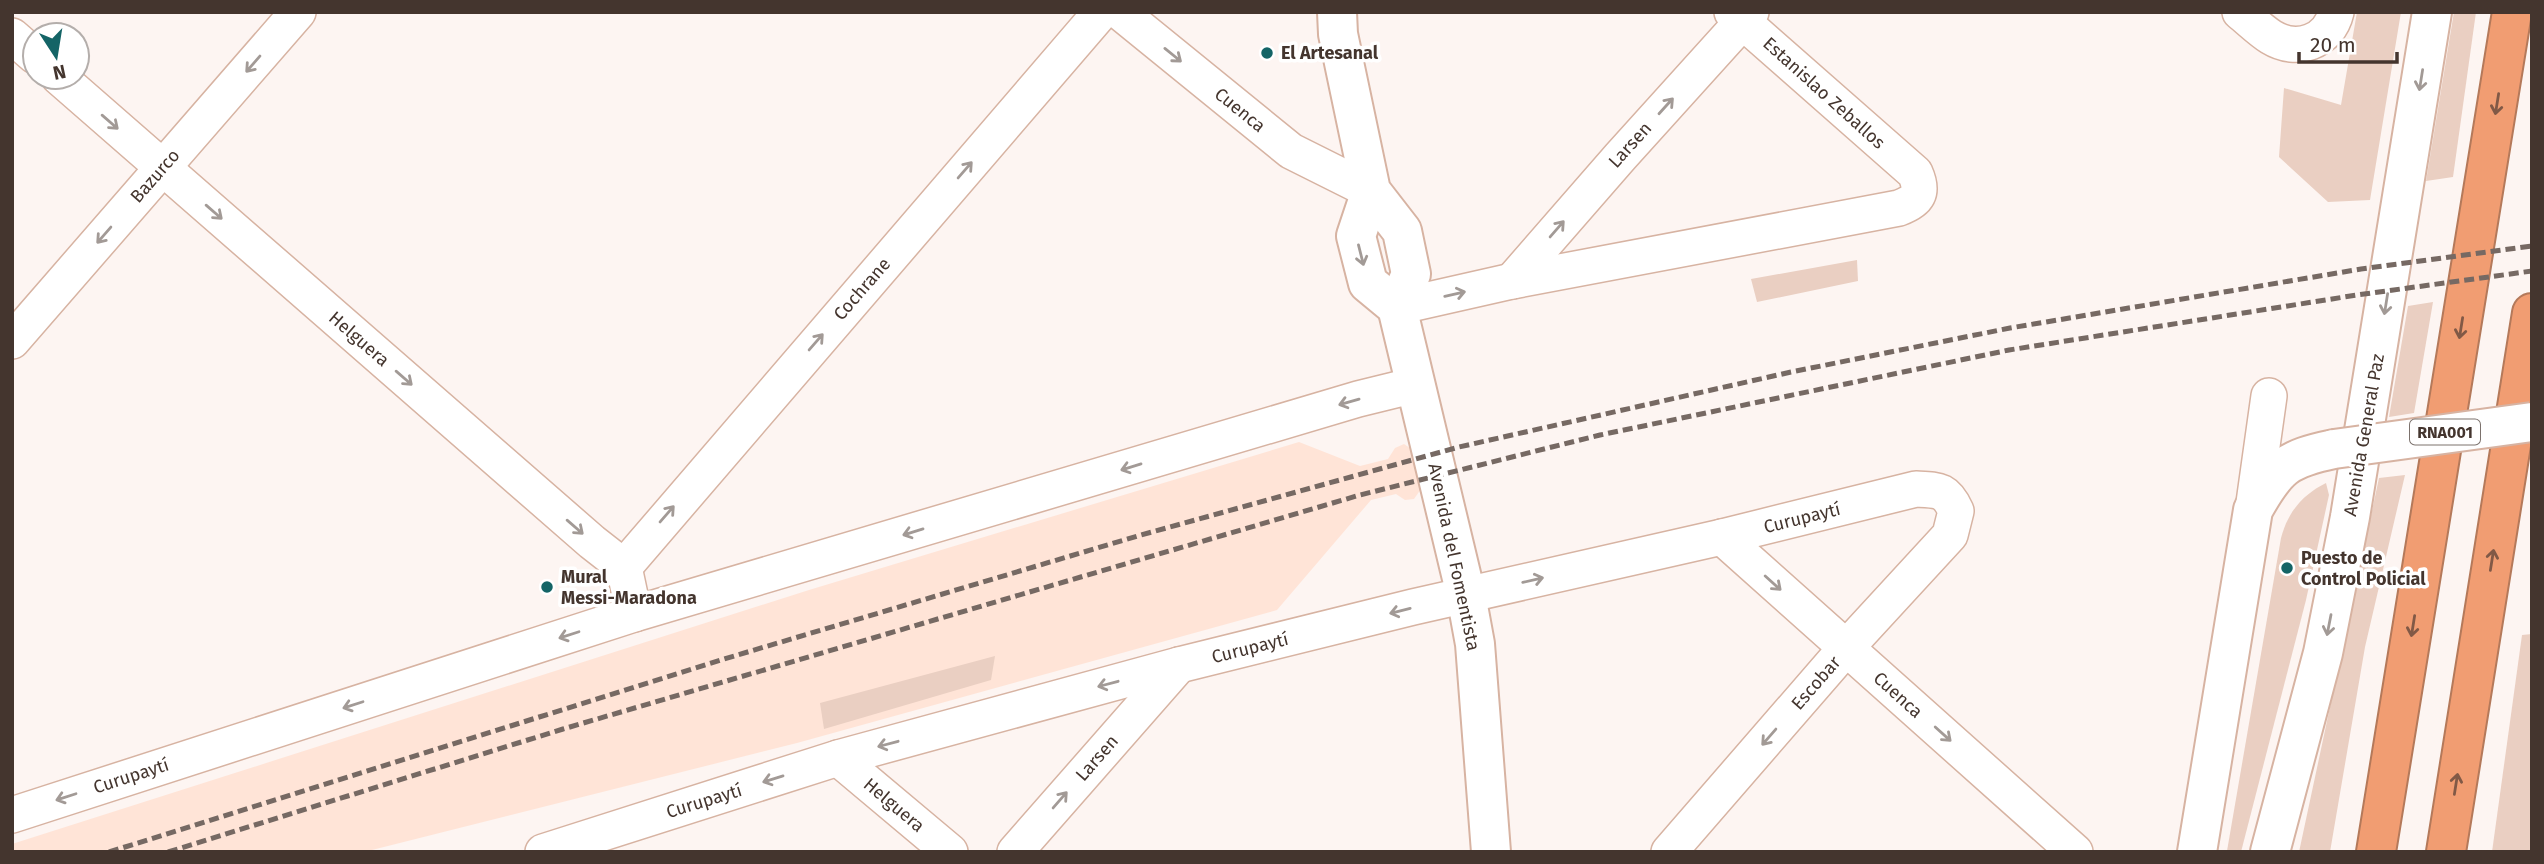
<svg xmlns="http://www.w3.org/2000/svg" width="2544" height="864" viewBox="0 0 2544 864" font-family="'Fira Sans',sans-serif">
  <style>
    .built { fill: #ffe4d7 }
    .green { fill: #eacfc2 }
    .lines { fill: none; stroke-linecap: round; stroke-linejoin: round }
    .street-casing { stroke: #d7b3a2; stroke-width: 38 }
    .secondary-casing { stroke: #d7b3a2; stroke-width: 42 }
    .highway-casing { stroke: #b4795a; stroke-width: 42 }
    .street { stroke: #fff; stroke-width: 35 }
    .secondary { stroke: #fff; stroke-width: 38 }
    .highway { stroke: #f19d72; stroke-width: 38 }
    .rail { stroke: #766963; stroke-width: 5; stroke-dasharray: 10 5; stroke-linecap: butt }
    .secondary-bridge-casing { stroke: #d7b3a2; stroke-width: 42; stroke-linecap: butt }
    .secondary-bridge { stroke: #fff; stroke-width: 38 }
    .oneway { stroke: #a29a96 }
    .oneway2 { stroke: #815946 }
    .poi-dot { fill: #146466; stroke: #fff; stroke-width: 2.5 }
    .labels { text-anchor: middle; stroke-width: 7; stroke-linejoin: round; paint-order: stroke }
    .shield { fill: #fff; stroke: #7c726d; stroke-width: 2 }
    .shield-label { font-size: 16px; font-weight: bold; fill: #44352e }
    .poi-label { font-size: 18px; font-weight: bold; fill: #44352e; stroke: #fff; text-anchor: start }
    .street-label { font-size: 18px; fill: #44352e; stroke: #fff }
  </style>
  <rect width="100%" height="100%" fill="#fdf5f2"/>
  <!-- built -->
  <path class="built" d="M1299,442L1360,466L1388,459L1395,448L1404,444L1413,450L1421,489L1414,499L1405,500L1396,494L1371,500L1277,610L797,743L364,852H12V844L809,590Z"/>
  <!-- green -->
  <g class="green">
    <path d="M2357,12H2401L2370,200L2328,202L2279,157L2284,88L2341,105Z"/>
    <path d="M2454,12H2476L2453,177L2426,181Z"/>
    <path d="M1857,260L1858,281L1757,302L1751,279Z"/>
    <path d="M2433,302L2414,413L2389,417L2408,306Z"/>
    <path d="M2405,475L2365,647L2330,852H2299L2379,478Z"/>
    <path d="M2326,483L2329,495L2306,600L2241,852L2227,851L2281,538C2288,512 2302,495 2326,483Z"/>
    <path d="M2532,634V852H2492L2522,635Z"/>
    <path d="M995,656L991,680L824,729L820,703Z"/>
  </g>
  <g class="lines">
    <!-- street casing -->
    <g class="street-casing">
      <g id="street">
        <path d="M1120,12L1291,151L1371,191"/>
        <path d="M2240,12C2250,20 2260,30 2271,37C2297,53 2329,42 2336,12"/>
        <path d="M12,36L35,56"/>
        <path d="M59,77L592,542L624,567L634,614"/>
        <path d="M1512,281L1620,157L1751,12"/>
        <path d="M1397,307L1512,281L1899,208C1918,201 1924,193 1915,173L1732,12"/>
        <path d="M12,341L298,12"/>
        <path d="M2253,510L2269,396"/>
        <path d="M1722,537L2075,852"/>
        <path d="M624,567L1101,12"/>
        <path d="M838,758L950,852"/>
        <path d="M12,815L634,614L1358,399L1415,385"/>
        <path d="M543,852L838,758L1179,665L1413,607L1722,537L1916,489C1939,490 1946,489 1956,511L1950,535L1846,648L1669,852"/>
        <path d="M1015,852L1179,665"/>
      </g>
    </g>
    <!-- secondary casing -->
    <g class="secondary-casing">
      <g id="secondary">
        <path d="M1337,12L1338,34L1371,191L1402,231L1411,274L1397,307L1466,595L1475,644L1491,852"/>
        <path d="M1371,191L1356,236L1368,283L1397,307"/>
        <path d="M2197,852L2253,510C2277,467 2286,459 2334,449"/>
        <path d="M2270,852L2323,653L2350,517L2432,12"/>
      </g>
    </g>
    <!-- highway casing -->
    <g class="highway-casing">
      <g id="highway">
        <path d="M2376,852L2512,12"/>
        <path d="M2446,852L2532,313"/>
      </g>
    </g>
    <!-- street -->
    <use href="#street" class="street"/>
    <!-- secondary -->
    <use href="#secondary" class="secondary"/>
    <!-- highway -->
    <use href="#highway" class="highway"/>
    <!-- rail -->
    <g class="rail">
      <path d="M109,852L724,659L1141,535L1459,447L1791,372L2010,328L2361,269L2532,246"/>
      <path d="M168,852L563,729L1360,495L1600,435L2009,350L2357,295L2532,271"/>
    </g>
    <!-- secondary-bridge casing -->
    <g class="secondary-bridge-casing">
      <path id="secondary-bridge" d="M2334,449L2532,422"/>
    </g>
    <!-- secondary-bridge -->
    <use href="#secondary-bridge" class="secondary-bridge"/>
  </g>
  <!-- one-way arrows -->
  <defs><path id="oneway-shaft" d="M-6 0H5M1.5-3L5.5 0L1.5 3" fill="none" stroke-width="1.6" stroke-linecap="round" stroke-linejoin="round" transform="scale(1.75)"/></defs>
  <g class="oneway">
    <use href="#oneway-shaft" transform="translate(1173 55) rotate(39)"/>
    <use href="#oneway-shaft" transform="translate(253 64) rotate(131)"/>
    <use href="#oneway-shaft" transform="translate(2421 80) rotate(99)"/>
    <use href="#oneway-shaft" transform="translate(1666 106) rotate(-48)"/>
    <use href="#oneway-shaft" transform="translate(110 122) rotate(41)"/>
    <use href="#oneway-shaft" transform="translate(965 170) rotate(-49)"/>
    <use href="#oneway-shaft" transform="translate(214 212) rotate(41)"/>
    <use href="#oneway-shaft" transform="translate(1557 229) rotate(-49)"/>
    <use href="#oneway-shaft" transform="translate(104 235) rotate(131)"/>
    <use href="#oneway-shaft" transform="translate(1361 255) rotate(76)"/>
    <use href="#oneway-shaft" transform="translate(1455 294) rotate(-13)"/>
    <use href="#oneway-shaft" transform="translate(2386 304) rotate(99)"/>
    <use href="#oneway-shaft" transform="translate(816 342) rotate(-49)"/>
    <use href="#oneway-shaft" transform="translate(404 378) rotate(41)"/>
    <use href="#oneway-shaft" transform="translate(1349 402) rotate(164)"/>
    <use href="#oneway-shaft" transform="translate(1131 467) rotate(163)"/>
    <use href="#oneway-shaft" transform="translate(667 514) rotate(-49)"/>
    <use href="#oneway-shaft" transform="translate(575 527) rotate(41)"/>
    <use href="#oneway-shaft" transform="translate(913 532) rotate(163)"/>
    <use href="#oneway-shaft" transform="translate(1533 580) rotate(-13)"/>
    <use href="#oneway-shaft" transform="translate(1773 583) rotate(42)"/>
    <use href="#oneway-shaft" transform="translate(1400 611) rotate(166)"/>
    <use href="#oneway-shaft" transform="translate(2329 625) rotate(101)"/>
    <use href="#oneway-shaft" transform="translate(569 635) rotate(162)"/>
    <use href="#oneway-shaft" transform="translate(1108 684) rotate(165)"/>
    <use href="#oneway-shaft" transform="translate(353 705) rotate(162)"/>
    <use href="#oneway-shaft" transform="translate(1943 734) rotate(42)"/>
    <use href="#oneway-shaft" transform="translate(1769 737) rotate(131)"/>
    <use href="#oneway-shaft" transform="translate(888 744) rotate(165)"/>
    <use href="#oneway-shaft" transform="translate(773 779) rotate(163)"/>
    <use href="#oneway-shaft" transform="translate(66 797) rotate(162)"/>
    <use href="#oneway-shaft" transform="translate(1060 800) rotate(-49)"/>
  </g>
  <g class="oneway2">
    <use href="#oneway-shaft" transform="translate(2497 104) rotate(99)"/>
    <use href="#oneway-shaft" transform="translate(2461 328) rotate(99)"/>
    <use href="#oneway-shaft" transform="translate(2492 560) rotate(-81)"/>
    <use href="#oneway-shaft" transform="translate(2413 626) rotate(99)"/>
    <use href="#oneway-shaft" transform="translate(2456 784) rotate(-81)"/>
  </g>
  <!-- markers -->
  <g class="poi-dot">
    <circle cx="1267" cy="53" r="7"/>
    <circle cx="2287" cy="568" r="7"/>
    <circle cx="547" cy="587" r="7"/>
  </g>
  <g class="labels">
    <!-- shield labels -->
    <rect class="shield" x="2410" y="419.5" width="70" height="25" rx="5"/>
    <g class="shield-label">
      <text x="2445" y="438">RNA001</text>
    </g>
    <!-- poi labels -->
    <g class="poi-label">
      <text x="1281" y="59">El Artesanal</text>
      <text x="2301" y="564">Puesto de<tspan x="2301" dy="21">Control Policial</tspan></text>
      <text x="561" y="583">Mural<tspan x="561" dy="21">Messi-Maradona</tspan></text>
    </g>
    <!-- street labels -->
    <g class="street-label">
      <text transform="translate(1824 93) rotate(42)" y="6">Estanislao Zeballos</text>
      <text transform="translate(1240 110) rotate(39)" y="6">Cuenca</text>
      <text transform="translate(1630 145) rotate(-48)" y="6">Larsen</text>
      <text transform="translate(155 176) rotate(-49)" y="6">Bazurco</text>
      <text transform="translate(862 289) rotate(-49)" y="6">Cochrane</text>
      <text transform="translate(359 339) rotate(41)" y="6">Helguera</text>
      <text transform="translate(2364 435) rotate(-80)" y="6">Avenida General Paz</text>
      <text transform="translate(1802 518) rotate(-14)" y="6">Curupaytí</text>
      <text transform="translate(1454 557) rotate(78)" y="6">Avenida del Fomentista</text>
      <text transform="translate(1250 648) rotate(-14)" y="6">Curupaytí</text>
      <text transform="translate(1816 683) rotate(-49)" y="6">Escobar</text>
      <text transform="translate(1898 695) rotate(42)" y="6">Cuenca</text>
      <text transform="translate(1097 758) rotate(-49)" y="6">Larsen</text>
      <text transform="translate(131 776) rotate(-18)" y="6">Curupaytí</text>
      <text transform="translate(704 801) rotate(-17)" y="6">Curupaytí</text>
      <text transform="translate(894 805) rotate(40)" y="6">Helguera</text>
    </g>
  </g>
  <!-- border -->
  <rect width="2544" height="864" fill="none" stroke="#44352e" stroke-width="28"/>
  <!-- north arrow -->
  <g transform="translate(56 56) rotate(168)"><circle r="33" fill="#ffffff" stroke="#b4aeab" stroke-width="2"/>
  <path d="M0-5L12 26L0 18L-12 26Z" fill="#146466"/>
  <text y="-10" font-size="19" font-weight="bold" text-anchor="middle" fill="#44352e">N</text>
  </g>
  <!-- scale -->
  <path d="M2299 52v10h98v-10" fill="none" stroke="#44352e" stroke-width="3.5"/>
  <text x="2310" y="52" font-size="21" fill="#44352e" stroke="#ffffff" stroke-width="5" paint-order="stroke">20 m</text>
</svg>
